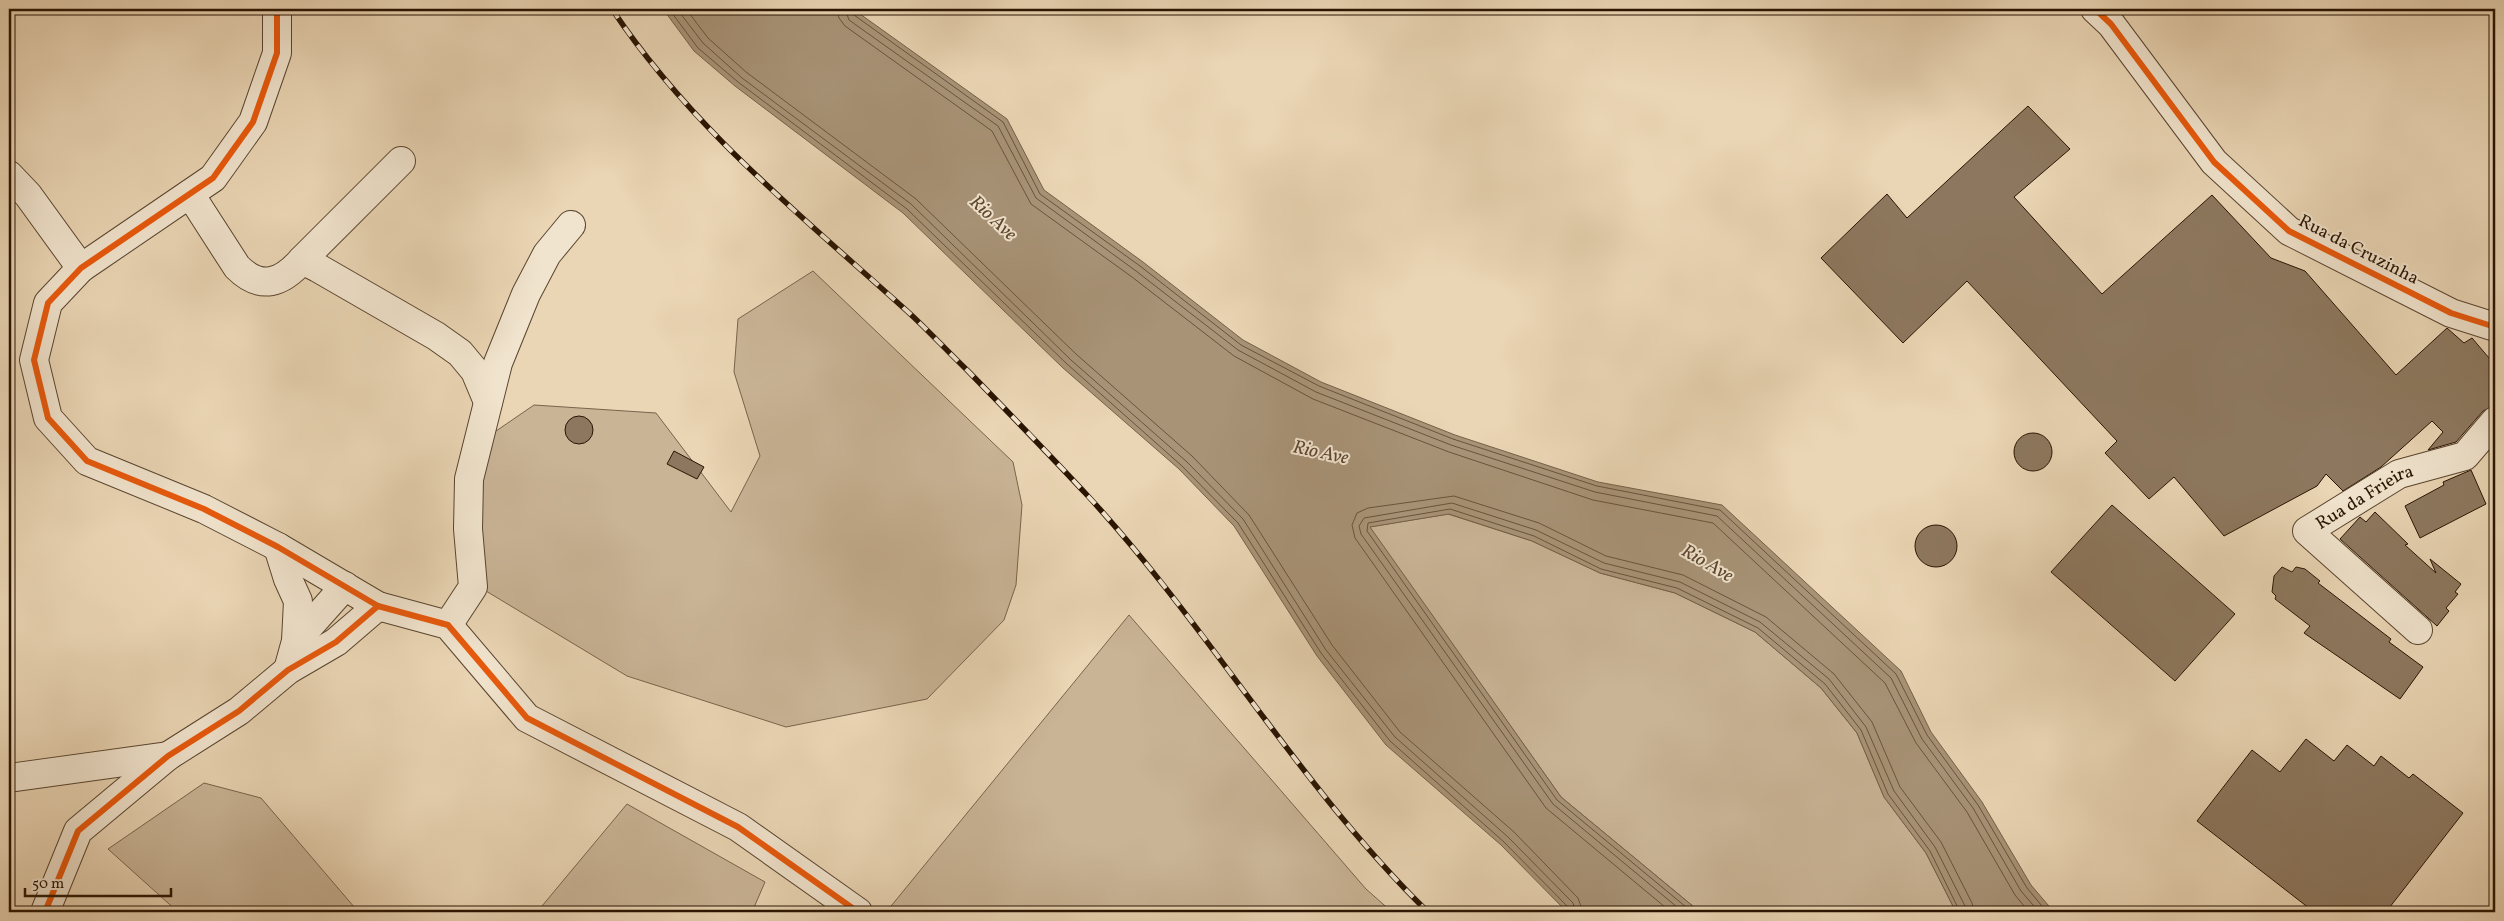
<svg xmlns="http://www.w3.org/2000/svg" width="2504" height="921" viewBox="0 0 2504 921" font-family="Vollkorn,serif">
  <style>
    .green { fill: #c9b496; stroke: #79644c }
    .water { fill: #a89377; stroke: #756048 }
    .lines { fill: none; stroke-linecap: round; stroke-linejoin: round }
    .shore { stroke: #68543c; stroke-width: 1 }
    .building { fill: #8d785f; stroke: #291402 }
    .minor-casing { stroke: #59442e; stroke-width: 30 }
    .minor { stroke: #f1e4ce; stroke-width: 28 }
    .rail-casing { stroke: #291402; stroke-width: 5.5 }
    .rail { stroke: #f1e4ce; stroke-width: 4; stroke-dasharray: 11; stroke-linecap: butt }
    .cycleway-casing { stroke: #f1e4ce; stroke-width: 9 }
    .cycleway { stroke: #e8590c; stroke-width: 6 }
    .labels { text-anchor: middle; stroke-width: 4; stroke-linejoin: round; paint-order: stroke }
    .street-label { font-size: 18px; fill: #291402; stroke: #f1e4ce }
    .water-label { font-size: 19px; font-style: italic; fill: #5c4731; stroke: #f1e4ce }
  </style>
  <rect width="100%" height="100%" fill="#ead5b4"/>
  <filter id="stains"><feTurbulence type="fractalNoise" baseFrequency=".004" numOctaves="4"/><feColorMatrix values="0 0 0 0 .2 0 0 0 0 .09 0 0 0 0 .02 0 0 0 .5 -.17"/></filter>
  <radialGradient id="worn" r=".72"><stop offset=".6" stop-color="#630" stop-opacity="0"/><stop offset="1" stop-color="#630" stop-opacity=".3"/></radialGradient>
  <!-- green -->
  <g class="green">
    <path d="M813,271L1013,462L1022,505L1016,585L1004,620L927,699L786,727L627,676L476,585L480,442L534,405L656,413L731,512L760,456L734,372L738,319Z"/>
    <path d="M1448,514L1532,541L1600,573L1675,593L1755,632L1821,688L1857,733L1884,797L1926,853L1956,912H1700L1561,797L1369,527Z"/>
    <path d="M1129,615L1366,889L1392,912L887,911Z"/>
    <path d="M204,783L261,798L355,908L366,912H178L108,849Z"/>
    <path d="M627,804L765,882L752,912H537Z"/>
  </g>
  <!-- water -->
  <path class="water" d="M663,9H853L1007,119L1044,190L1143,262L1243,340L1321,382L1455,435L1598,482L1722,505L1901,671L1931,732L1982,802L2031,885L2054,912H1956L1926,853L1884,797L1857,733L1821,688L1755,632L1675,593L1600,573L1532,541L1449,514L1370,527L1561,797L1700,912H1567L1501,845L1386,745L1317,656L1234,526L1179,469L1063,368L903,213L735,86L694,51Z"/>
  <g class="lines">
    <!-- shore -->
    <g class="shore">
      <path d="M669,9L698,48L738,82L907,209L1067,364L1182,466L1238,523L1321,653L1390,741L1504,842L1568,907L1570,912"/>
      <path d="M677,9L703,43L742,78L911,204L1071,360L1187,462L1243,519L1326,650L1395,737L1508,837L1573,903L1576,912"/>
      <path d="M686,9L708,38L746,72L916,199L1076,354L1192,456L1249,515L1332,645L1400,732L1514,832L1578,898L1583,912"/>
      <path d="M837,9L839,18L845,26L992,131L1031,204L1132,277L1234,356L1313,399L1449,452L1593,500L1713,523L1885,683L1916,743L1967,812L2015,895L2029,912"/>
      <path d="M845,9L849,20L998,126L1036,198L1136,271L1238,350L1316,392L1451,445L1595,492L1717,516L1891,678L1922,739L1973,808L2021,891L2039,912"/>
      <path d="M851,9L854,15L1003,122L1040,194L1140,266L1241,345L1319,386L1453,439L1597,486L1720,510L1896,674L1927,735L1978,805L2027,888L2047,912"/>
      <path d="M1671,912L1546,808L1355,538L1352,525L1357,513L1368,508L1454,496L1539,523L1606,556L1683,575L1766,617L1834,674L1872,722L1900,787L1941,842L1972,903L1974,912"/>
      <path d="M1683,912L1553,804L1361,534L1359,526L1364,518L1452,503L1536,530L1604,563L1680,582L1760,622L1829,679L1866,727L1894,791L1935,847L1965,906L1966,912"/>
      <path d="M1692,912L1557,800L1367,531L1368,523L1450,509L1534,536L1601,569L1677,588L1758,628L1825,684L1861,730L1888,794L1930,851L1960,912"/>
    </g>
  </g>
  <!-- building -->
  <g class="building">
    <path d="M2028,106L2070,149L2014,197L2102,294L2212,195L2271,258L2305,271L2396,375L2447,328L2464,343L2472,338L2495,365V406L2483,411L2456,442L2428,450L2443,432L2432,421L2381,467L2343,491L2326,474L2317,486L2224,536L2174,477L2149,499L2105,453L2117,441L1967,281L1903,343L1821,258L1887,194L1907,218Z"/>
    <circle cx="579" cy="430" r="14"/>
    <circle cx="2033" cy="452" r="19"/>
    <path d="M674,451L704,467L697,479L667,464Z"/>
    <path d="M2471,470L2486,504L2420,538L2405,506L2444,485L2443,482Z"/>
    <path d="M2112,505L2235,614L2175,681L2051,572Z"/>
    <path d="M2375,512L2408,544L2405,545L2436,573L2430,559L2461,584L2455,592L2458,594L2446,608L2449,611L2437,626L2340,539L2360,517L2366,522Z"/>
    <circle cx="1936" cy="546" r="21"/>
    <path d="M2282,567L2292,572L2296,567L2305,569L2320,581L2318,583L2391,639L2389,642L2423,667L2400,699L2304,633L2310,626L2275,599L2276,596L2272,592L2274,576Z"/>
    <path d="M2306,739L2334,761L2347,745L2374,766L2381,756L2409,778L2413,774L2463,813L2386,912H2314L2197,821L2252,750L2280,772Z"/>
  </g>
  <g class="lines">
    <!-- minor casing -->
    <g class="minor-casing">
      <g id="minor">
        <path d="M277,9V53L253,122L213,178L81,268L48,303L34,360L48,418L87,461L204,509L278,547L378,606L448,625L527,718L738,827L858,912"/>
        <path d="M2095,9L2111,24L2214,162L2289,231L2451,313L2495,327"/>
        <path d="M9,175L28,195L81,268"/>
        <path d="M190,194L237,267C261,291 282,283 302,260L318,268L436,336L460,353L475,371L488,402"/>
        <path d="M302,260L401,161"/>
        <path d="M278,547L288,579L298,601L296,641L288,670"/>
        <path d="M448,625L473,587L468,529L469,479L498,363L526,294L547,254L571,225"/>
        <path id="s1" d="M2418,630L2307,531L2399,474L2465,456L2495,421"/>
        <path d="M296,641L345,586"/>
        <path d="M9,778L168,756"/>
        <path d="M45,912L78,831L168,756L239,711L288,670L336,642L378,606"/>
      </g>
    </g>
    <!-- minor -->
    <use href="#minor" class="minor"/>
    <!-- rail casing -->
    <g class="rail-casing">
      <path id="rail" d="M612,9C691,128 802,216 907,311C928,330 947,351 968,371C1008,412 1048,453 1087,495C1209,627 1299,786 1428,912"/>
    </g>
    <!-- rail -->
    <use href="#rail" class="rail"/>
    <!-- cycleway casing -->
    <g class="cycleway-casing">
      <g id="cycleway">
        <path d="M277,9V53L253,122L213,178L81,268L48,303L34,360L48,418L87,461L204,509L278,547L378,606L448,625L527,718L738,827L858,912"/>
        <path d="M2095,9L2111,24L2214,162L2289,231L2451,313L2495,327"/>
        <path d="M45,912L78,831L168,756L239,711L288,670L336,642L378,606"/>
      </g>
    </g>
    <!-- cycleway -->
    <use href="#cycleway" class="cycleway"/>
  </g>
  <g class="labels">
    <!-- street labels -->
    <g class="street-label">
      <text transform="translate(2359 249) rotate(27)" y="6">Rua da Cruzinha</text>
      <text dy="6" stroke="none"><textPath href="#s1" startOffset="216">Rua da Frieira</textPath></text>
    </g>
    <!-- water labels -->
    <g class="water-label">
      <text transform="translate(994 217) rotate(43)" y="7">Rio Ave</text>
      <text transform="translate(1321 451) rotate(12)" y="7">Rio Ave</text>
      <text transform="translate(1708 562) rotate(30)" y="7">Rio Ave</text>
    </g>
  </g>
  <!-- margin -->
  <rect width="2504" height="921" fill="none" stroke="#ead5b4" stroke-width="30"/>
  <rect x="10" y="10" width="2484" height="901" fill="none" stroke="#291402" stroke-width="2.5"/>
  <rect x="15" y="15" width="2474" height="891" fill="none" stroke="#291402"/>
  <!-- scale -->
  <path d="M25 888v8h146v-8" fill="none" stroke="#291402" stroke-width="2.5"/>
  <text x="32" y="888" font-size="15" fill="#291402" stroke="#f1e4ce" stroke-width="4" paint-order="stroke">50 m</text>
  <rect width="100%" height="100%" filter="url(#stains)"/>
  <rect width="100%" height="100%" fill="url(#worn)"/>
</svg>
